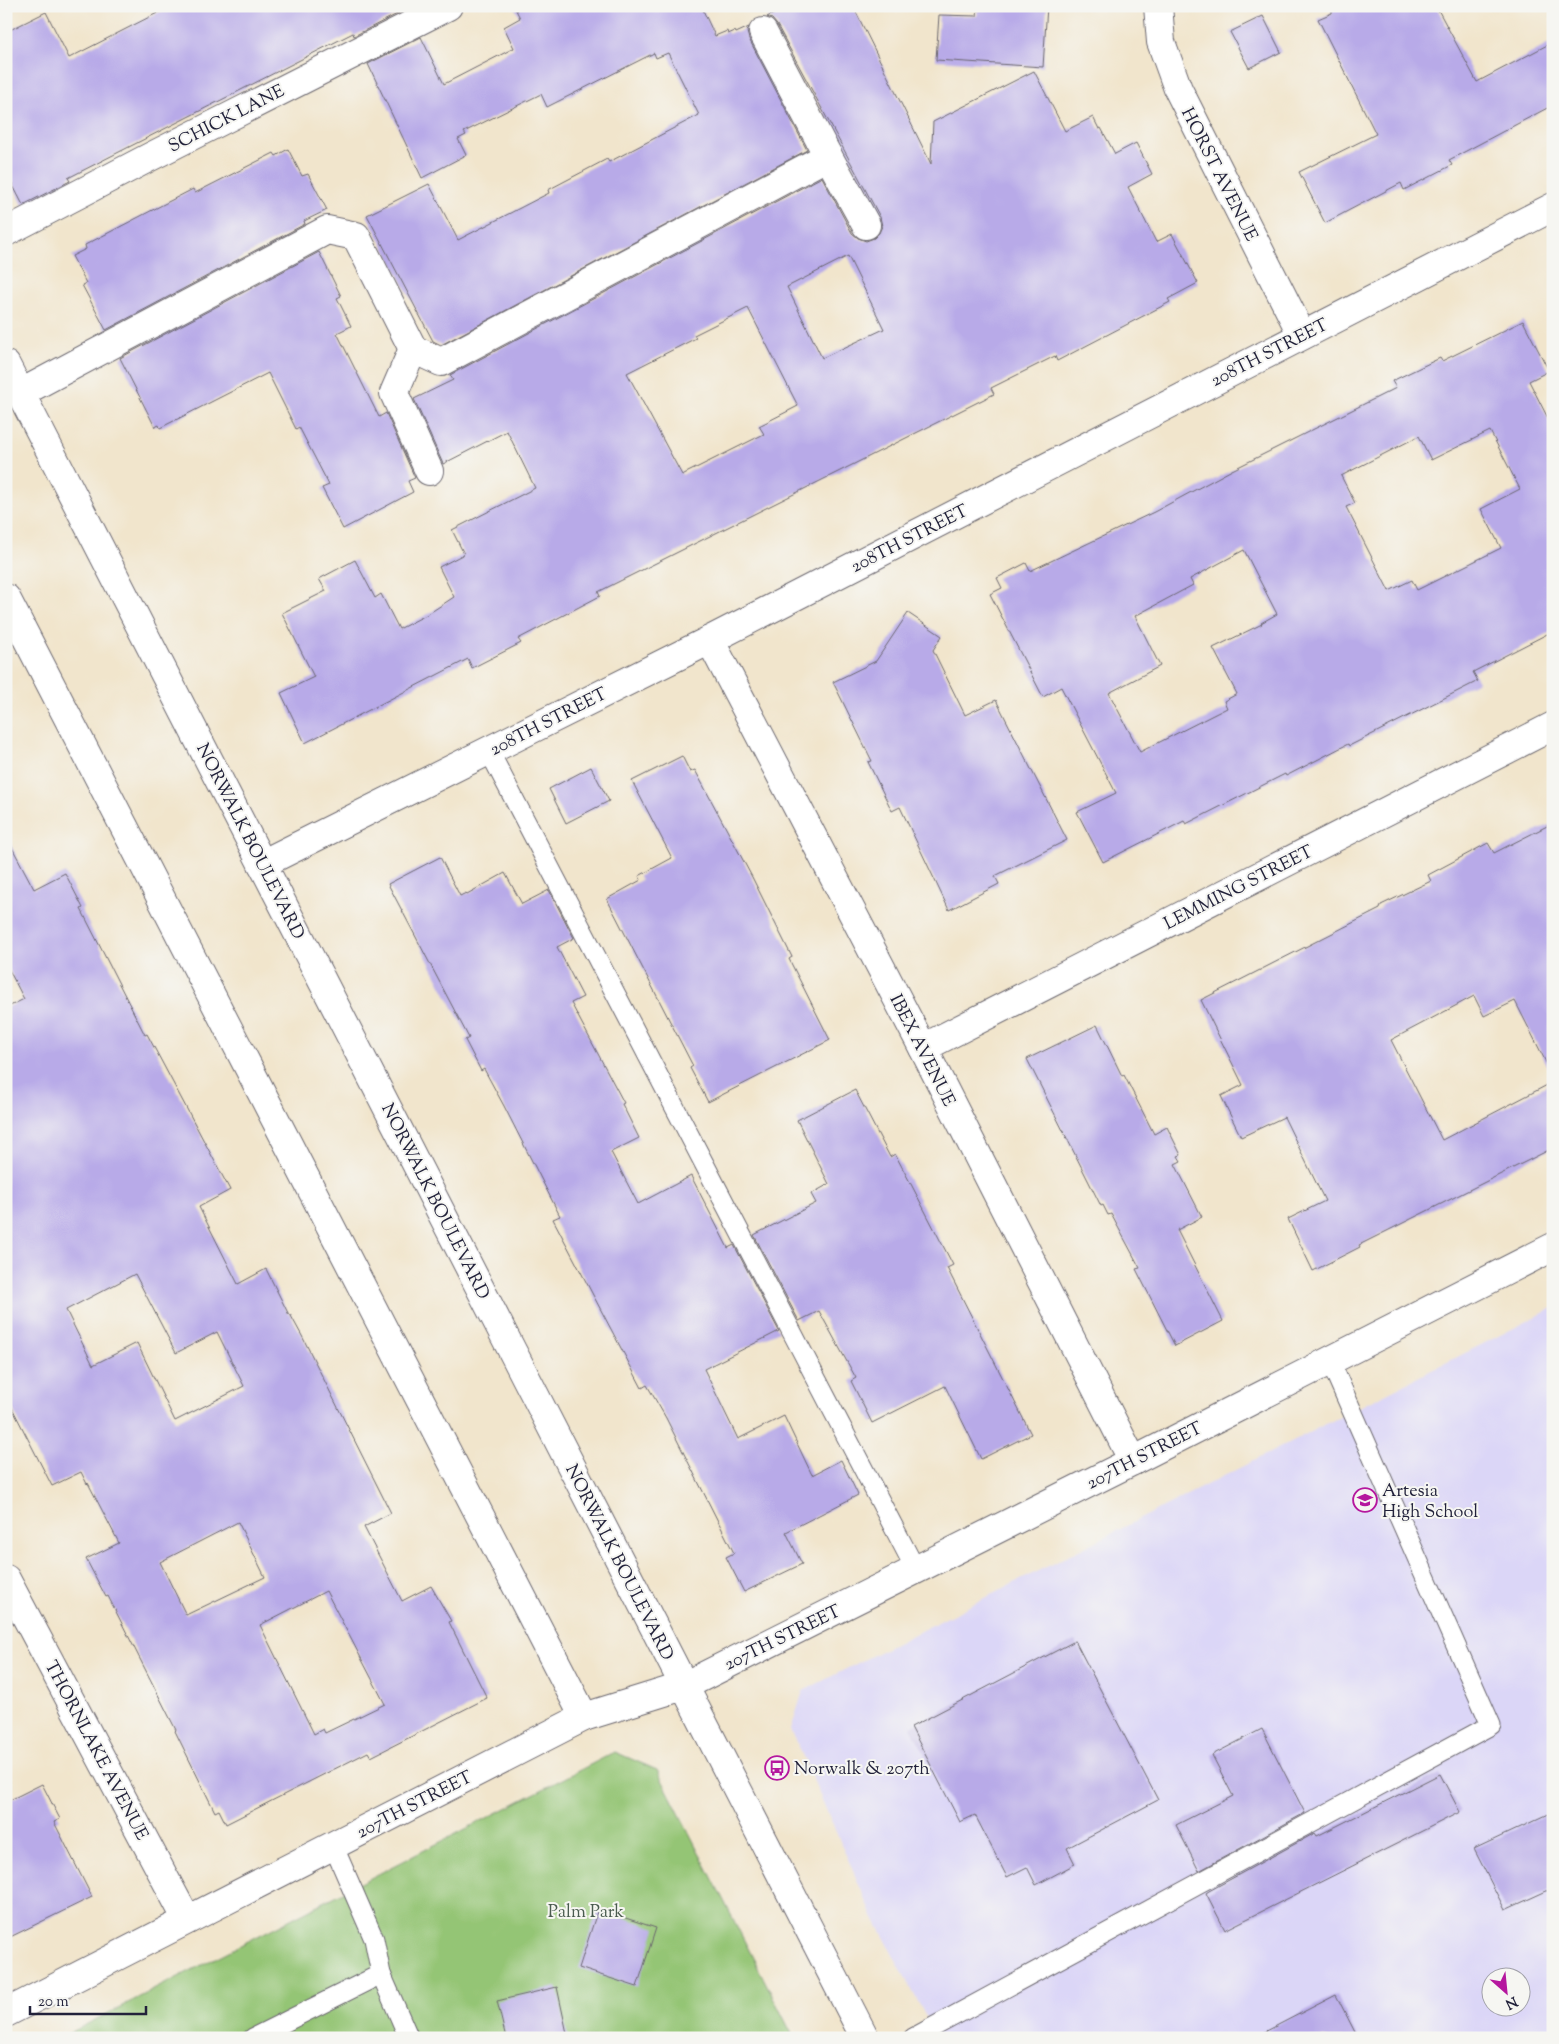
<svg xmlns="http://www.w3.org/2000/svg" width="1559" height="2044" viewBox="0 0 1559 2044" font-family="'Sorts Mill Goudy',serif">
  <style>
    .built { fill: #dbd6f7; fill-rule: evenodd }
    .green { fill: #94c574; stroke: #5b7458 }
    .building { fill: #b8aae8; fill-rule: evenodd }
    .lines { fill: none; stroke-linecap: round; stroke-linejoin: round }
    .service-casing { stroke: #6a666e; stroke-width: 21 }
    .minor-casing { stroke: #6a666e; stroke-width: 30 }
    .secondary-casing { stroke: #6a666e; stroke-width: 30 }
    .service { stroke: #fff; stroke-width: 19 }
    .minor { stroke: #fff; stroke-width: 28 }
    .secondary { stroke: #fff; stroke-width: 28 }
    .labels { text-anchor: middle; stroke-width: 4; stroke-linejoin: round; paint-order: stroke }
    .street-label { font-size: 18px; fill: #22223b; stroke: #f6f6f2 }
    .poi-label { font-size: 18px; fill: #22223b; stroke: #f6f6f2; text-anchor: start }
    .park-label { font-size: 18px; fill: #4a5b4f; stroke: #f6f6f2 }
  </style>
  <rect width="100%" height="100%" fill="#f6f6f2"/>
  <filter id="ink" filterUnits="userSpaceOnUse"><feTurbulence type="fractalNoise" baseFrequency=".02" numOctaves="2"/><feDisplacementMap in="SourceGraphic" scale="10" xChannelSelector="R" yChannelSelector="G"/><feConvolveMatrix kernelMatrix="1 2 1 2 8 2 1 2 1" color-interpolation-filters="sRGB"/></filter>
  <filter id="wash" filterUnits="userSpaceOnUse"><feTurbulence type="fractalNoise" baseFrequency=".0096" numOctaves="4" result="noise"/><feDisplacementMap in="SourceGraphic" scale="20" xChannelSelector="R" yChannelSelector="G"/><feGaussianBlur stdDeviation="1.12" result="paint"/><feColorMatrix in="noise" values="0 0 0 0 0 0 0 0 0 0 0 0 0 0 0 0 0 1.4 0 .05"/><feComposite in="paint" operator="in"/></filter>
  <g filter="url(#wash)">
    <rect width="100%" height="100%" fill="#f1e5cc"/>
    <!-- built -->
    <path class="built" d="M1553,1308V2038H937L871,1912L791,1729L803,1691ZM1492,1976H1522V2006H1492Z"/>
    <!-- green -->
    <path class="green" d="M615,1752L657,1770L794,2038H60Z"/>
    <g id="blocks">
      <!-- building -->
      <g class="building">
        <path d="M171,6H406L407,9L354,36L353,33L68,178L70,181L23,205L6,172V32L46,12L69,58Z"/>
        <path d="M514,6H701L715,36L727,31L728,34L735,31L736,33L749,27L747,32L749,39L807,150L441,345L433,341L367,215L429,184L458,240L549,193L548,190L607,159L609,162L699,115L668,53L656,58L654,53L547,107L541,94L464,132L466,135L458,139L466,155L422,178L368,64L421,37L444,84L514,48L504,27L520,18Z"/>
        <path d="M789,6H853L931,164L933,122L1034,71L1065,131L1093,117L1099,129L1101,128L1115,154L1136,143L1152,174L1128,187L1156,242L1172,234L1198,283L1168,299L1170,302L1057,361L1055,356L991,388L994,394L598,592L600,596L518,639L521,643L472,668L468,659L305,743L281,693L314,677L282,613L326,591L319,579L355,560L375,598L381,594L399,629L428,614L454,597L439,567L464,554L452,530L535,488L507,431L443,464L414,399L453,380L450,375L822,177L852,233L858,238L866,241L874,238L879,233L882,226L880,217L777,25L772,19L767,17ZM848,256L884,329L822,358L787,287ZM748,308L798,406L759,426L764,434L682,475L627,373L696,338L694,335Z"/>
        <path d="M978,6H1047L1043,67L936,60L939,15L977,16Z"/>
        <path d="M1332,6H1436L1477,82L1553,42V105L1449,160L1452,165L1404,190L1401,183L1325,223L1299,172L1376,134L1318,19L1332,13Z"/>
        <path d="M1263,16L1281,52L1249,68L1230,32Z"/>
        <path d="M288,149L302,176L308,174L327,210L304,221L305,224L106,330L82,285L86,283L72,256L86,249L85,245L193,189L195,193L274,153L276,156Z"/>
        <path d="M319,252L341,296L337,298L351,326L337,333L379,417L386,413L415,478L408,481L413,492L343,529L322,488L329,485L299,427L296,429L268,373L160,428L159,425L155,427L120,358Z"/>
        <path d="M1523,321L1549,371L1529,381L1553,428V631L1473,672L1478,681L1349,746L1348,744L1286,776L1285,774L1186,824L1184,821L1103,862L1077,812L1116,793L1061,687L1043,697L990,594L1002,588L997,578L1026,563L1030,571L1154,512L1232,470L1396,388L1392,381L1440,358L1442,361ZM1490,431L1520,489L1481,509L1501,548L1417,590L1412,580L1389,591L1346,507L1355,503L1341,476L1419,436L1431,460ZM1244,550L1277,614L1261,623L1262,624L1213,648L1237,694L1224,701L1227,708L1140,752L1109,693L1160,666L1135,616L1193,585L1190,579Z"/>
        <path d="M908,613L942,636L933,650L965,715L996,700L1067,840L995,876L999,884L949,910L900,807L892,811L868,762L872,761L833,682L876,661Z"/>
        <path d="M682,756L690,772L695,770L752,877L792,957L789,959L830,1040L708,1102L690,1068L693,1066L607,899L641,880L639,876L672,858L632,781Z"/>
        <path d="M591,767L609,801L566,823L549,789Z"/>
        <path d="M1553,823V1076L1515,1001L1484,1016L1474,996L1391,1040L1442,1140L1553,1082V1148L1359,1245L1360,1247L1313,1271L1288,1219L1325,1201L1284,1117L1241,1137L1221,1096L1243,1085L1201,1000L1380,909L1381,905L1431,881L1428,875L1488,843L1494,853Z"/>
        <path d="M6,836L34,889L65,873L83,908L81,909L145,1035L147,1034L230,1190L199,1207L238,1284L266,1269L289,1315L290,1314L302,1336L391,1513L364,1527L402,1601L431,1586L451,1621L449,1622L487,1698L371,1757L368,1752L226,1824L219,1810L215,1812L175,1731L176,1730L108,1596L106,1597L86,1559L119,1543L88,1483L87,1484L81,1472L52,1486L6,1396V1008L24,999L6,964ZM135,1274L176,1353L217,1332L244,1386L175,1421L137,1343L93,1365L66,1310ZM238,1522L265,1577L186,1615L160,1562ZM326,1591L385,1704L325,1733L323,1729L314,1734L260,1625Z"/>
        <path d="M440,857L460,896L466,893L467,894L505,873L522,904L549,890L574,938L557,947L583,997L571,1003L624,1103L622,1104L639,1138L611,1152L638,1204L691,1176L728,1248L734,1245L779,1331L704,1369L738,1439L784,1416L812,1475L841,1460L858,1495L786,1532L802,1564L744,1592L726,1557L734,1553L666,1418L647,1385L642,1388L553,1219L560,1216L504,1106L484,1069L481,1071L465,1040L469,1038L388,884Z"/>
        <path d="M1097,1025L1122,1076L1124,1075L1154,1134L1167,1127L1181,1155L1178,1156L1181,1161L1175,1164L1202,1217L1177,1230L1223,1321L1175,1346L1136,1269L1140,1268L1111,1214L1108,1215L1103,1205L1101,1206L1027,1059Z"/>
        <path d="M855,1090L890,1157L895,1154L912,1186L953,1265L947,1268L1031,1434L981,1459L945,1386L872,1423L851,1381L856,1378L819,1311L799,1321L754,1235L816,1203L811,1194L829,1184L797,1120Z"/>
        <path d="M1075,1641L1158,1800L1067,1848L1075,1864L1036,1885L1027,1867L1007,1877L975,1815L960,1822L911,1727Z"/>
        <path d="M1262,1729L1305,1813L1199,1871L1176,1825L1233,1796L1212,1755Z"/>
        <path d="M1440,1774L1460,1812L1225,1930L1206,1893L1209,1891L1315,1833L1317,1836Z"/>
        <path d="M42,1784L60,1819L54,1822L92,1897L6,1939V1802Z"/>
        <path d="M1553,1812V1888L1505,1910L1474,1849Z"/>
        <path d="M598,1909L656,1928L637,1987L579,1968Z"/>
        <path d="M557,1987L568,2038H506L497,2001Z"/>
        <path d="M1336,1995L1358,2038H1253Z"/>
      </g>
    </g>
  </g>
  <g filter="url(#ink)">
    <use href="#blocks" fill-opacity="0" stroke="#6a666e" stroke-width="1"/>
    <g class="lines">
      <!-- service casing -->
      <g class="service-casing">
        <g id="service">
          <path d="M489,751L916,1570"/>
          <path d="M333,1845L374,1939L381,1974L409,2038"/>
          <path d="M253,2038L381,1974"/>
          <path d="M913,2038L1491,1725L1330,1361"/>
        </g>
      </g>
      <!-- minor casing -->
      <g class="minor-casing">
        <g id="minor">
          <path d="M1158,6L1161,42L1178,89L1302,335"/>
          <path d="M763,32L828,156"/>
          <path d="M6,232L150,157L448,6"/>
          <path d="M413,349L394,393L429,471"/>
          <path d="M21,393L327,230L356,236L413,349L441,362L828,156L866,225"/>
          <path d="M6,598L584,1717"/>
          <path d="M710,640L923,1048L1133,1461"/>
          <path d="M262,864L710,640L1553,207"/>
          <path d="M923,1048L1553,726"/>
          <path d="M6,1579L187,1920"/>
          <path d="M6,2013L584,1717L684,1686L1133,1461L1553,1247"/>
        </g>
      </g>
      <!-- secondary casing -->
      <g class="secondary-casing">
        <path id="secondary" d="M6,365L865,2038"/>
      </g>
      <!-- service -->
      <use href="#service" class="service"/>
      <!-- minor -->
      <use href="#minor" class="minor"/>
      <!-- secondary -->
      <use href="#secondary" class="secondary"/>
    </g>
  </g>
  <!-- icons -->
  <defs>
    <g id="school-ring" transform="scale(1.25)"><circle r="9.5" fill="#f6f6f2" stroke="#b5179e" stroke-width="1.5"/><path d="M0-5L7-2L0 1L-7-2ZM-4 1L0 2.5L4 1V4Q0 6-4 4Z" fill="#b5179e"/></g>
    <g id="bus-ring" transform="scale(1.25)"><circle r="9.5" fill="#f6f6f2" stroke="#b5179e" stroke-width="1.5"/><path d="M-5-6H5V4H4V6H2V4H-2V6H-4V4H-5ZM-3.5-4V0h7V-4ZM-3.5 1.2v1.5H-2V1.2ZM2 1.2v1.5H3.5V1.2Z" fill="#b5179e"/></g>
  </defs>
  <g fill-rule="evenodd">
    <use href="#school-ring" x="1365" y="1500"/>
    <use href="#bus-ring" x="777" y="1768"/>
  </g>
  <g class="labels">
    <!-- street labels -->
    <g class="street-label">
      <text transform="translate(226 118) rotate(-27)" y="6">SCHICK LANE</text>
      <text transform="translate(1220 174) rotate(63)" y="6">HORST AVENUE</text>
      <text transform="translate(1269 352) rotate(-27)" y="6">208TH STREET</text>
      <text transform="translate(909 538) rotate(-27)" y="6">208TH STREET</text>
      <text transform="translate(548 721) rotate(-27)" y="6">208TH STREET</text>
      <text transform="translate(251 841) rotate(63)" y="6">NORWALK BOULEVARD</text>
      <text transform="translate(1238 887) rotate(-27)" y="6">LEMMING STREET</text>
      <text transform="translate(923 1050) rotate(63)" y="6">IBEX AVENUE</text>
      <text transform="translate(436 1201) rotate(63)" y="6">NORWALK BOULEVARD</text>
      <text transform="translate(1144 1455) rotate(-27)" y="6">207TH STREET</text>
      <text transform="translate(620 1562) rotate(63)" y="6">NORWALK BOULEVARD</text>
      <text transform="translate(782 1637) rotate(-26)" y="6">207TH STREET</text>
      <text transform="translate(97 1750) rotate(62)" y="6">THORNLAKE AVENUE</text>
      <text transform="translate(414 1804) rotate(-27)" y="6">207TH STREET</text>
    </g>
    <!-- poi labels -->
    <g class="poi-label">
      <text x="1382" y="1496">Artesia<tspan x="1382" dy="21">High School</tspan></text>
      <text x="794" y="1774">Norwalk &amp; 207th</text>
    </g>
    <!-- park labels -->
    <g class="park-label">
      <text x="586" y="1917">Palm Park</text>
    </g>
  </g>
  <!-- margin -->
  <rect width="1559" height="2044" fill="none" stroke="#f6f6f2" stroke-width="25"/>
  <!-- north arrow -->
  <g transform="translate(1506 1992) rotate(153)"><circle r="24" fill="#f6f6f2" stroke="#a1a1a9"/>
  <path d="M0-4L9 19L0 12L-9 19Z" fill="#b5179e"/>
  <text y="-8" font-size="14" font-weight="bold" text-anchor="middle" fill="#22223b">N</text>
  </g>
  <!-- scale -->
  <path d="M30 2006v8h116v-8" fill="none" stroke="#22223b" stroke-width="2.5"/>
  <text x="38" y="2006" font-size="15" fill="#22223b" stroke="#f6f6f2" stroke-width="4" paint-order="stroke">20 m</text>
</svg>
